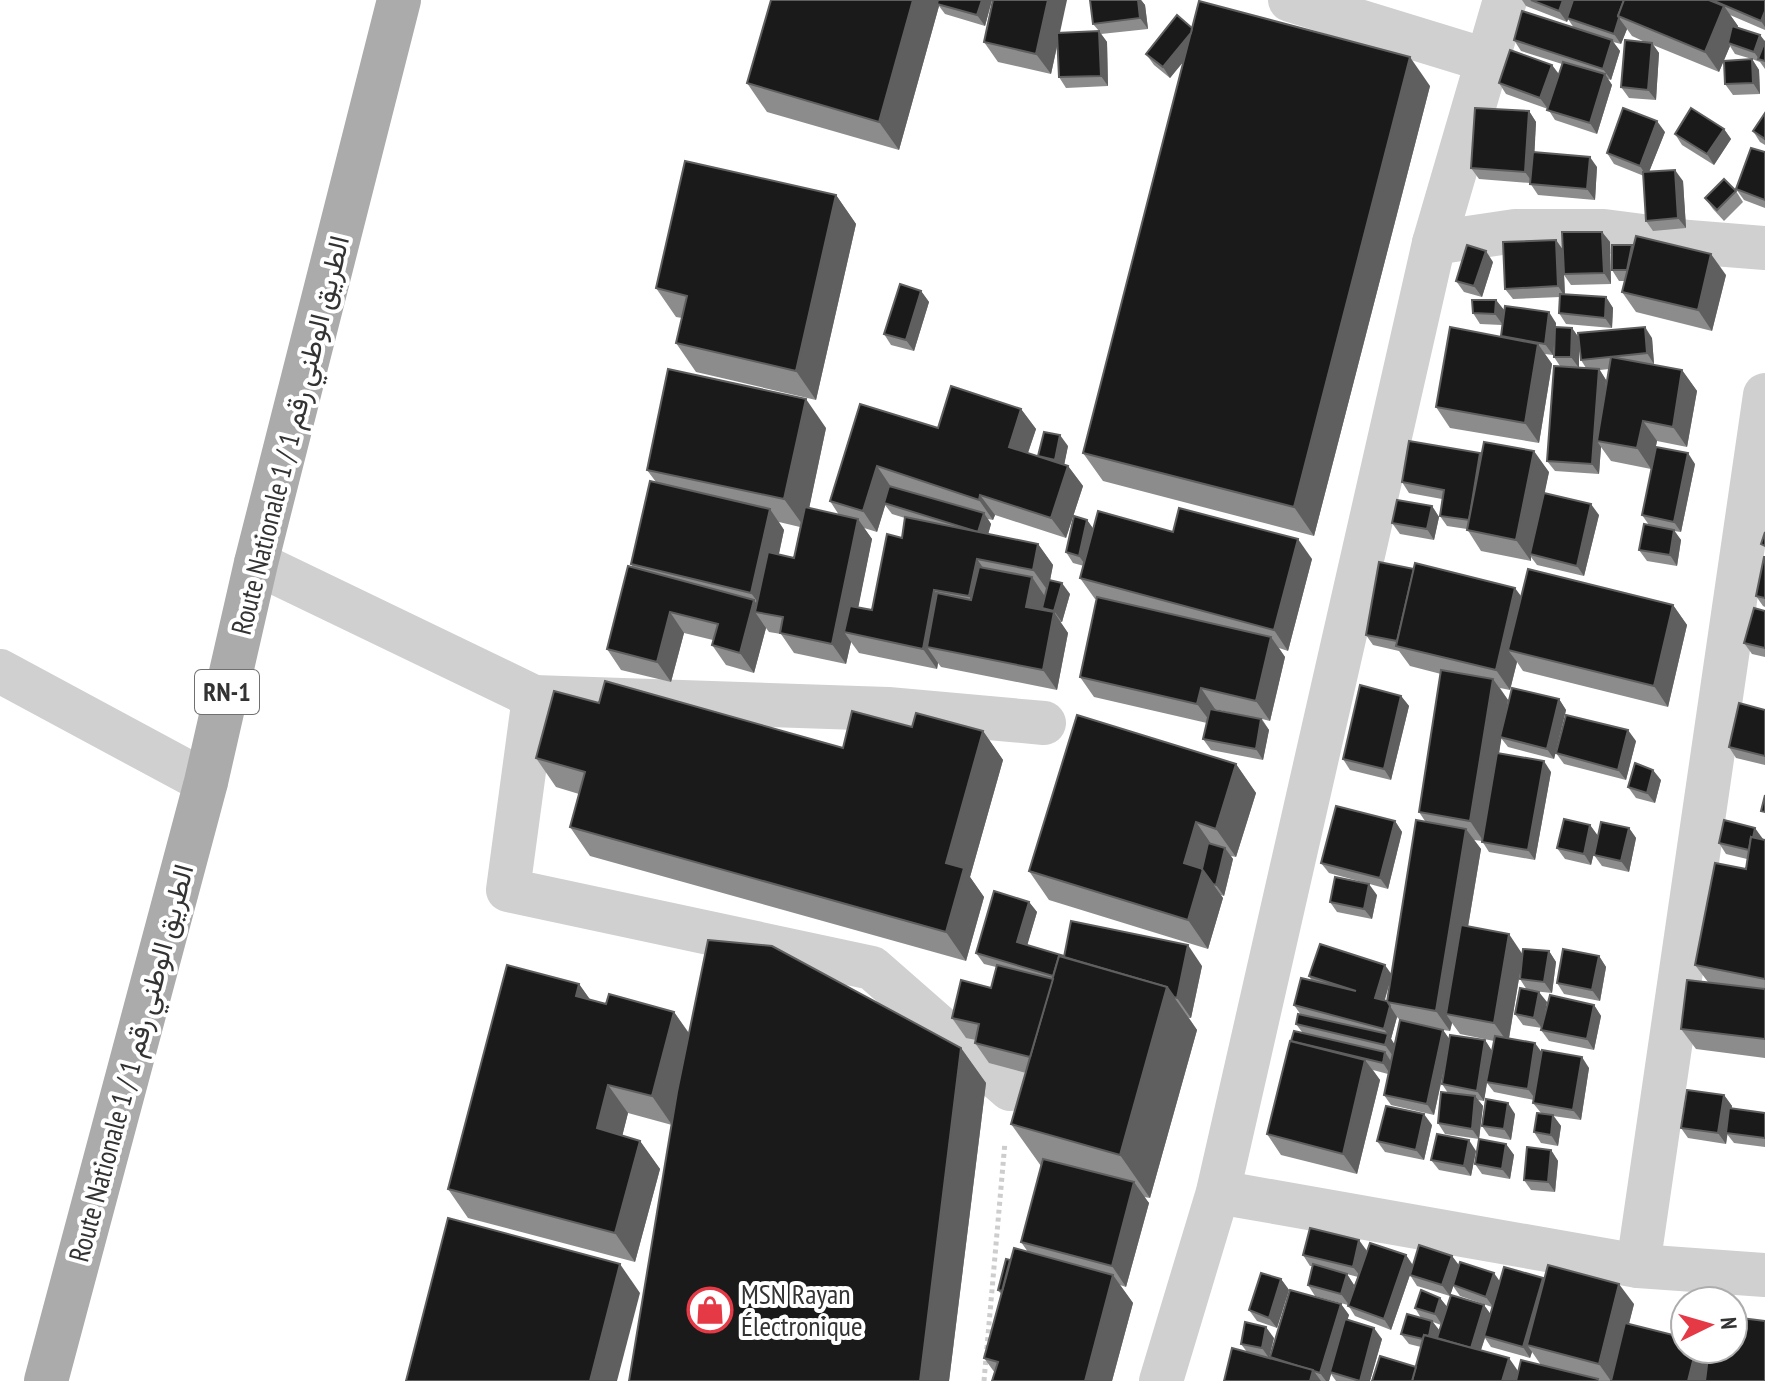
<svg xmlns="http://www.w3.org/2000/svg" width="1765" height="1381" viewBox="0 0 1765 1381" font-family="'PT Sans Narrow',Vazirmatn,sans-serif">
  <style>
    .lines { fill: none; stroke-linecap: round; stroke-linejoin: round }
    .path { stroke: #cdcdcd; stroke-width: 5; stroke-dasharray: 4 4; stroke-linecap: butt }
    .minor { stroke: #d0d0d0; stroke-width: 44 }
    .major { stroke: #ababab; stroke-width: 44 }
    .wall { fill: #8c8c8c; fill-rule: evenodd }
    .shaded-wall { fill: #5f5f5f }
    .building { fill: #1a1a1a; stroke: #5f5f5f; stroke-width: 2 }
    .labels { text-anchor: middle; stroke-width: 8; stroke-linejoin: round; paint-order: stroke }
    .shield { fill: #fff; stroke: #707070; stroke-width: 2 }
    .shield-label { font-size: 26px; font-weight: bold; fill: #333 }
    .street-label { font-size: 28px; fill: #333; stroke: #fff }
    .poi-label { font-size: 28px; fill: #333; stroke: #fff; text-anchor: start }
  </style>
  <rect width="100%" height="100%" fill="#fff"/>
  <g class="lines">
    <!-- path -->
    <path class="path" d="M984,1381L1005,1142"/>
    <!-- minor -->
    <g class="minor">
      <path d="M1290,0L1489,61"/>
      <path d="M1434,243L1515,231H1604L1689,242L1765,248"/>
      <path d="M256,563L534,697L508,890L872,968L1010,1089"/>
      <path d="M0,671L206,782"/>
      <path d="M534,697L888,709L1044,723"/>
      <path d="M1218,1192L1638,1266L1765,1275"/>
      <path d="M1638,1266L1765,395"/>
      <path d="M1161,1381L1218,1192L1434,243L1505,0"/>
    </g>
    <!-- major -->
    <path class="major" d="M46,1381L206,782L256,563L399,0"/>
  </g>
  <!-- wall -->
  <g class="wall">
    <path d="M771,0H992L985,26L945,14L939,6L899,150L767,112L747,83Z"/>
    <path d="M1090,0H1141L1145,5L1148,29L1101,34L1107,42L1108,86L1066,88L1059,77L1058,42L1051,74L998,62L984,42L1060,33L1099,31L1093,24Z"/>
    <path d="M1522,0H1765V30L1730,15L1738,26L1737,28L1760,35L1765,41V69L1760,62L1752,59L1759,70L1760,94L1733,95L1725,84L1752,59L1735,54L1730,46L1719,72L1653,45L1659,53L1656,100L1629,98L1621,87L1645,42L1632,36L1627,29L1621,44L1613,42L1620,51L1611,80L1608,79L1612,85L1597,134L1555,120L1548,109L1506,94L1499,83L1552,65L1559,74L1562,64L1521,51L1514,40L1574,28L1568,19L1567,22L1526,6Z"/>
    <path d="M1192,28L1430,86L1314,536L1103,481L1083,453L1183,62L1170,78L1154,65L1146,54Z"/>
    <path d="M1529,111L1536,122L1534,153L1597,167L1595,200L1538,195L1530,183L1479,179L1471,168Z"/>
    <path d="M1765,113V145L1760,142L1753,131Z"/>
    <path d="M1724,129L1731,139L1714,165L1682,145L1675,134Z"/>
    <path d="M1665,132L1649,172L1683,181L1686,228L1653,231L1646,221L1644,176L1614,164L1607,153Z"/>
    <path d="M1765,152V208L1744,200L1736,189Z"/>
    <path d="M1736,191L1743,202L1724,221L1713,209L1705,198Z"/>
    <path d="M836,195L856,224L816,400L696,372L676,343L682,318L676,317L656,288Z"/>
    <path d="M1602,232L1610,242L1611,284L1571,285L1564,275L1565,294L1606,297L1613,308L1612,328L1566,324L1559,313L1560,297L1513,299L1505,289L1556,240L1563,250Z"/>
    <path d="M1493,262L1482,297L1464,292L1456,281Z"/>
    <path d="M1612,270L1726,275L1712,331L1636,312L1622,292L1625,281H1619Z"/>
    <path d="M921,291L929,302L914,351L891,345L884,334Z"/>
    <path d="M1496,300L1504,310L1503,319L1556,323V327L1572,328L1579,338H1652L1654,364L1650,365L1682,370L1697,391L1687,447L1657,441L1651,469L1611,461L1601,447L1599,474L1555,471L1547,461L1560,366L1554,357V338L1553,355L1545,354L1552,364L1539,443L1450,428L1436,407L1501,336L1502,325L1480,324L1473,313ZM1579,342L1581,360L1586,368L1579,367ZM1609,369L1605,393L1606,380L1600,370Z"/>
    <path d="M860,404L938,428L1021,409L1036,429L1028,453L1038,456L1068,446L1064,464L1068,466L1083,486L1066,538L995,515L993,520L988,519L991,524L988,534L1038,544L1053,565L1050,580L1070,594L1062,622H1060L1068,633L1057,690L941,667L938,663L937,669L859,653L851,642L846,664L794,653L781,634L769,632L766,628L754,673L726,665L712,645L713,640L684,633L671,682L621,670L607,649L633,568L631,564L656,482L647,470L826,428L809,508L839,515L830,501ZM885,505L892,514L905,518L902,538L872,610L858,607L872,539L864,528L877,532ZM779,522L800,527L794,558L779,554L784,530Z"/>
    <path d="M1480,453L1481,456L1549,472L1544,493L1599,515L1584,576L1537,565L1531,557V561L1481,551L1467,529L1447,526L1440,516L1442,499L1409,493L1402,482Z"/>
    <path d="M1695,464L1681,532L1674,531L1681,540L1677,566L1647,561L1639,550L1649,525L1642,515Z"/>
    <path d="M1432,506L1439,517L1434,540L1400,534L1392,523Z"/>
    <path d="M1087,520L1093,529L1173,532L1312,559L1288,651L1279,648L1285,657L1270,721L1262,719L1269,730L1263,760L1211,750L1203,739L1207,723L1094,697L1080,677L1097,599H1095L1080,578L1084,566L1073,563L1066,552ZM1215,709L1250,717L1215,710Z"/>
    <path d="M1765,557V607L1763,606L1756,596Z"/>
    <path d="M1521,597L1673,605L1687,625L1668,707L1523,671L1517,662L1510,690L1500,688L1508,700L1505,716L1559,699L1566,710L1554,759L1508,747L1501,738L1499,753L1551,772L1535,860L1489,852L1482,841L1474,840L1481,849L1468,927L1522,954L1549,951L1556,962L1552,993L1533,991L1547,1002L1542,1028L1523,1025L1515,1014L1527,990L1520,979L1521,966L1509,1039L1542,1052L1589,1068L1581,1120L1553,1116L1561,1126L1558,1146L1541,1143L1534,1132L1541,1113L1533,1103L1534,1100L1494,1092L1487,1083L1484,1101L1478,1100L1483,1106L1479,1139L1506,1144L1514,1155L1510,1179L1482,1174L1475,1164L1479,1139L1445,1134L1438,1123L1448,1093L1442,1084L1448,1052L1434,1115L1391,1105L1384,1095L1388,1074L1373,1070L1380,1080L1357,1174L1281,1155L1267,1134L1291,1041L1302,1032L1296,1024L1301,1015L1294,1005L1312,981L1309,976L1391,975L1425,821L1419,812L1441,674L1410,666L1399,651L1373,645L1366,635ZM1390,981L1387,1001L1385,1000ZM1397,1017L1400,1020L1394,1044L1391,1039ZM1452,1023L1460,1034L1494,1041L1492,1051L1485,1040H1450L1443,1030L1450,1031Z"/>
    <path d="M1765,611V657L1752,654L1744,643Z"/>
    <path d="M1401,696L1409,706L1391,780L1350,770L1343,759Z"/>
    <path d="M599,703L843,748L912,727L983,731L1003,760L970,877L984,897L966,961L590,856L570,827L579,794L556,787L536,758Z"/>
    <path d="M1765,710V765L1736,758L1729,747Z"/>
    <path d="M1636,741L1626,780L1564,764L1556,753Z"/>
    <path d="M1236,764L1256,793L1236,857L1231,856L1233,859L1224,896L1221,895L1223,898L1208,949L1049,900L1029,871Z"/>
    <path d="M1661,780L1655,803L1636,798L1628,787Z"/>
    <path d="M1395,821L1402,832L1388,889L1329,873L1321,863Z"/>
    <path d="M1590,825L1598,836L1591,865L1565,859L1557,848Z"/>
    <path d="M1629,828L1636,838L1629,872L1602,866L1594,855Z"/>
    <path d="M1755,828L1762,840H1765V1058L1696,1049L1681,1029L1708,982L1695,965L1746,869L1747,859L1726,854L1719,843Z"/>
    <path d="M1377,895L1372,919L1337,912L1330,902Z"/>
    <path d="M1029,902L1037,912L1027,945L1064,956L1202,966L1191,1018H1189L1197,1030L1150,1198L1144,1197L1149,1203L1126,1287L1120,1285L1133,1303L1112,1381H992L995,1373L984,1358L1001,1294L998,1290L1010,1260L1028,1252L1021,1242L1041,1166L1011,1124L1026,1073L989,1063L975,1043L976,1040L966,1038L952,1018L991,988L996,967L984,964L976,953Z"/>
    <path d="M1599,956L1606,967L1600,1001L1564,994L1557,983Z"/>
    <path d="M579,984L590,1000L606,1004L674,1012L689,1033L961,1048L986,1083L949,1381H629L672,1125L628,1113L622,1136L640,1141L660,1169L635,1262L468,1218L448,1189Z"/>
    <path d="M1594,1005L1601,1016L1594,1050L1549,1041L1541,1030Z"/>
    <path d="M1724,1095L1732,1106L1731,1108L1765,1113V1147L1734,1143L1727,1134L1726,1144L1688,1138L1681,1128Z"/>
    <path d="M1515,1114L1511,1140L1489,1136L1482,1126Z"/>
    <path d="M1432,1125L1424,1160L1385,1152L1377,1141Z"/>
    <path d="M1551,1150L1558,1161L1555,1192L1531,1190L1524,1180Z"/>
    <path d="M1476,1151L1471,1176L1439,1170L1431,1160Z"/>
    <path d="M1367,1251L1406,1255L1413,1265L1452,1256L1459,1265L1500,1281L1543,1278L1544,1280L1634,1304L1629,1324L1703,1349L1708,1356L1765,1381H1372L1416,1367L1421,1347L1409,1344L1401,1334L1421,1318L1415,1308L1440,1298L1447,1307L1484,1305L1490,1314L1492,1307L1460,1296L1453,1286L1450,1296L1417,1286L1410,1275L1391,1330L1355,1316L1348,1305L1315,1296L1308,1285L1312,1266H1310L1303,1255ZM1343,1273L1358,1277L1354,1285L1347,1274ZM1433,1322L1441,1325L1439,1331ZM1485,1338L1491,1347L1530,1358L1532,1352L1541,1365L1518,1372L1481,1350Z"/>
    <path d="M1281,1279L1289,1290L1277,1328L1257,1321L1249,1310Z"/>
    <path d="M1341,1304L1349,1315L1347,1320L1382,1339L1370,1381H1336L1331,1374L1329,1381H1224L1247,1352L1241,1344L1274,1338L1269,1358L1271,1359Z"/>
  </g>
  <!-- shaded-wall -->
  <g class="shaded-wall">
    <path d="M913,0H941L937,4L939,6L899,150L879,122Z"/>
    <path d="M982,0H992L985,26L977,15Z"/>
    <path d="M1048,0H1067L1051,74L1036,54Z"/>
    <path d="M1138,0H1141L1145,5L1148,29L1140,18Z"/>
    <path d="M1563,0H1575L1567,22L1559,11Z"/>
    <path d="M1724,6L1738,26L1731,44L1728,43L1730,46L1719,72L1705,52Z"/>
    <path d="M1765,11V27L1761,21Z"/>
    <path d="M1619,18L1627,29L1621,44L1614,34Z"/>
    <path d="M1194,29L1201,40L1170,78L1163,67Z"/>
    <path d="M1099,31L1107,42L1108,86L1101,76Z"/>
    <path d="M1760,35L1765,42L1759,59L1754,52Z"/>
    <path d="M1612,40L1620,51L1611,80L1603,69Z"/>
    <path d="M1652,43L1659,53L1656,100L1648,90Z"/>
    <path d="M1410,57L1430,86L1314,536L1294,507Z"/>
    <path d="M1752,59L1759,70L1760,94L1753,83Z"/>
    <path d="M1552,65L1559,75L1548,109L1540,98Z"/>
    <path d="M1605,74L1612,85L1597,134L1590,123Z"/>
    <path d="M1529,111L1536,122L1533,183L1525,172Z"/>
    <path d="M1657,121L1665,132L1647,177L1640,166Z"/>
    <path d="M1724,129L1731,139L1714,165L1707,154Z"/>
    <path d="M1590,157L1597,167L1595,200L1587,189Z"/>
    <path d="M1675,170L1683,181L1686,228L1678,218Z"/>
    <path d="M836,195L856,224L816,400L796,371Z"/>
    <path d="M1602,232L1610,242L1611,284L1604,273Z"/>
    <path d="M1556,240L1563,250L1565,297L1558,286Z"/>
    <path d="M1486,251L1493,262L1482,297L1474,286Z"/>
    <path d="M1711,254L1726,275L1712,331L1698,310Z"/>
    <path d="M921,291L929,302L914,351L906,340Z"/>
    <path d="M1606,297L1613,308L1612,328L1605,318Z"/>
    <path d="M1496,300L1504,310L1503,325L1495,314Z"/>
    <path d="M1549,312L1556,323L1553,355L1545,344Z"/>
    <path d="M1645,327L1652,338L1654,364L1647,353Z"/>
    <path d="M1572,328L1579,338V368L1571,357Z"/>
    <path d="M1538,344L1552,364L1539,443L1525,423Z"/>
    <path d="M1599,369L1606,380L1602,442L1597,441L1601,447L1599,474L1592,464Z"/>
    <path d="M1682,370L1697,391L1687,447L1673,427Z"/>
    <path d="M806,399L826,428L805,528L784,499Z"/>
    <path d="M1021,409L1036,429L1023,467L1009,447Z"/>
    <path d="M1643,421L1657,441L1651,469L1637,448Z"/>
    <path d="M1060,435L1068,446L1063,471L1055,460Z"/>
    <path d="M1534,451L1549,472L1532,555L1530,554L1531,557V561L1516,540Z"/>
    <path d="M1688,453L1695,464L1681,532L1674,522Z"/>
    <path d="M877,466L891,487L877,532L863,511Z"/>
    <path d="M1068,466L1083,486L1066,538L1051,518Z"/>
    <path d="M980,495L995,515L993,520L979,500Z"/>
    <path d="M1591,504L1599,515L1584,576L1577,566Z"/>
    <path d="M1432,506L1439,517L1434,540L1427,529Z"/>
    <path d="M770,509L784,530L766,613L751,593Z"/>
    <path d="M984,513L991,524L986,542L978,532Z"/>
    <path d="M858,519L872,539L853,634L844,632L851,642L846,664L832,644Z"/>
    <path d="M1087,520L1095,531L1087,567L1079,556Z"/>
    <path d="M1674,530L1681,540L1677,566L1670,555Z"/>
    <path d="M1298,539L1312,559L1288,651L1274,630Z"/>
    <path d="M1038,544L1053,565L1048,591L1033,570Z"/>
    <path d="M977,559L991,579L983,617L969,596Z"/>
    <path d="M1032,577L1046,598L1042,608L1044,611L1026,607Z"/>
    <path d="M1062,583L1070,594L1062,622L1054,611Z"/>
    <path d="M1515,588L1530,608L1508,650L1517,662L1510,690L1496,670Z"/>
    <path d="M934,590L949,610L927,647L938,663L937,669L923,649Z"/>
    <path d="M754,600L764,614L755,612L766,628L754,673L740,653Z"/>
    <path d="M1673,605L1687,625L1668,707L1654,686Z"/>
    <path d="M670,612L684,633L671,682L657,662Z"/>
    <path d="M1054,612L1068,633L1057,690L1043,670Z"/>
    <path d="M1271,637L1285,657L1270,721L1256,701Z"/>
    <path d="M1493,679L1508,700L1484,842L1470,821Z"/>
    <path d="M1201,688L1215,709L1212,724L1197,704Z"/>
    <path d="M1401,696L1409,706L1391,780L1384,769Z"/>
    <path d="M1559,699L1566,710L1554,759L1547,749Z"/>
    <path d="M1261,719L1269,730L1263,760L1256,749Z"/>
    <path d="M1628,730L1636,741L1626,780L1618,770Z"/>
    <path d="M983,731L1003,760L970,877L984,897L966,961L946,932V863Z"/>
    <path d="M1544,761L1551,772L1535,860L1528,850Z"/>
    <path d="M1236,764L1256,793L1236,857L1216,829Z"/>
    <path d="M1653,770L1661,780L1655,803L1647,793Z"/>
    <path d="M1395,821L1402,832L1388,889L1380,878Z"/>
    <path d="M1196,822L1216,851L1208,877L1223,898L1208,949L1188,920L1184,863Z"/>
    <path d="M1590,825L1598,836L1591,865L1584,854Z"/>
    <path d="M1629,828L1636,838L1629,872L1621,861Z"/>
    <path d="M1755,828L1763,839L1758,861L1750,851Z"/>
    <path d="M1466,829L1481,849L1453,1015L1446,1014L1452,1023L1450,1031L1436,1011Z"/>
    <path d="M1225,848L1233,859L1224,896L1216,885Z"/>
    <path d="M1369,884L1377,895L1372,919L1364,909Z"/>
    <path d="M1029,902L1037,912L1025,953L1017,942Z"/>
    <path d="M1509,934L1523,955L1508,1043L1494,1023Z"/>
    <path d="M1188,945L1202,966L1191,1018L1177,998Z"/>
    <path d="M1549,951L1556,962L1552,993L1544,982Z"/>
    <path d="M1599,956L1606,967L1600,1001L1592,990Z"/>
    <path d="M1385,965L1392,975L1382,1008L1375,998Z"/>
    <path d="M579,984L599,1012L576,996Z"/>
    <path d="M1167,987L1197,1030L1150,1198L1120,1155Z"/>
    <path d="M1539,992L1547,1002L1542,1028L1534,1018Z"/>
    <path d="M1594,1005L1601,1016L1594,1050L1587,1039Z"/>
    <path d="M1390,1006L1397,1017L1391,1039L1384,1029Z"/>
    <path d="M674,1012L694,1041L672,1125L652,1096Z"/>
    <path d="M1443,1030L1450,1040L1434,1115L1427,1104Z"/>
    <path d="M1388,1034L1395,1045L1393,1056L1385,1045Z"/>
    <path d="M1485,1040L1492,1051L1484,1101L1477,1091Z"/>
    <path d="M1535,1043L1543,1054L1536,1100L1528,1089Z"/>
    <path d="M961,1048L986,1083L949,1381H920Z"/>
    <path d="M1385,1052L1392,1063L1390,1074L1383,1063Z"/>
    <path d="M1582,1057L1589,1068L1581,1120L1573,1110Z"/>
    <path d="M1365,1060L1380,1080L1357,1174L1343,1154Z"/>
    <path d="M608,1085L628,1113L617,1157L597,1128Z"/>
    <path d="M1724,1095L1732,1106L1726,1144L1718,1133Z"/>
    <path d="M1475,1096L1483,1106L1479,1139L1472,1129Z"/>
    <path d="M1508,1103L1515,1114L1511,1140L1504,1129Z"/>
    <path d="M1424,1114L1432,1125L1424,1160L1416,1150Z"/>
    <path d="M1553,1115L1561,1126L1558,1146L1551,1135Z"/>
    <path d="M1469,1140L1476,1151L1471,1176L1464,1166Z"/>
    <path d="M640,1141L660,1169L635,1262L615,1233Z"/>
    <path d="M1506,1144L1514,1155L1510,1179L1502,1169Z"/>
    <path d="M1551,1150L1558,1161L1555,1192L1548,1182Z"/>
    <path d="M1134,1182L1149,1203L1126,1287L1112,1266Z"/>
    <path d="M1359,1240L1367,1251L1361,1277L1353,1267Z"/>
    <path d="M1406,1255L1413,1266L1391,1330L1384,1319Z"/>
    <path d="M1452,1256L1460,1267L1450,1296L1442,1285Z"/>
    <path d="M620,1264L640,1293L617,1381H590Z"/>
    <path d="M1494,1273L1501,1283L1493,1307L1486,1297Z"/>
    <path d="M1347,1274L1354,1285L1349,1305L1341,1294Z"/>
    <path d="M1113,1275L1133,1303L1112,1381H1085Z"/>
    <path d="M1543,1278L1550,1288L1527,1345L1532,1352L1530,1358L1523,1347Z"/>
    <path d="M1281,1279L1289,1290L1277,1328L1269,1318Z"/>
    <path d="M1619,1284L1634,1304L1614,1381H1611L1599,1364Z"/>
    <path d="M1440,1298L1448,1308L1442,1325L1435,1314Z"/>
    <path d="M1341,1304L1349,1315L1329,1381H1326L1320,1373Z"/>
    <path d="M1484,1305L1492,1316L1476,1365L1469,1354Z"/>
    <path d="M1432,1321L1440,1331L1435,1351L1428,1340Z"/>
    <path d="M1266,1327L1274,1338L1269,1358L1262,1348Z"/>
    <path d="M1374,1328L1382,1339L1370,1381H1360Z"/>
    <path d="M1696,1349H1703L1712,1361L1707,1381H1688Z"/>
    <path d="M1509,1358L1525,1381H1502Z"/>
    <path d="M1313,1370L1321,1381H1310Z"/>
  </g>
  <!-- building -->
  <g class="building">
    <path d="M771,0H913L879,122L747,83Z"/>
    <path d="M938,0H982L977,15L937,4Z"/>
    <path d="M993,0H1048L1036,54L984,42Z"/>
    <path d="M1090,0H1138L1140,18L1093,24Z"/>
    <path d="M1531,0H1563L1559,11Z"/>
    <path d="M1573,0H1624L1618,16L1619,18L1614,34L1567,18Z"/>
    <path d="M1624,0H1709L1724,6L1705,52L1618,16Z"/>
    <path d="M1712,0H1765V11L1761,21Z"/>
    <path d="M1199,1L1410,57L1294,507L1083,453Z"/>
    <path d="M1522,11L1612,40L1603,69L1514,40Z"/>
    <path d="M1177,15L1192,28L1191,33L1163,67L1146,54Z"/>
    <path d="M1732,26L1760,35L1754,52L1728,43Z"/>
    <path d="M1099,31L1101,76L1059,77L1057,33Z"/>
    <path d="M1625,40L1652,43L1648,90L1621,87Z"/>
    <path d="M1765,41V61L1758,59Z"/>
    <path d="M1510,50L1552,65L1540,98L1499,83Z"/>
    <path d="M1752,59L1753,83L1725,84L1724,61Z"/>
    <path d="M1563,62L1605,74L1590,123L1547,110Z"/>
    <path d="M1475,108L1529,111L1525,172L1471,168Z"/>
    <path d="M1623,108L1657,121L1640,166L1607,153Z"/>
    <path d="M1691,108L1724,129L1707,154L1675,134Z"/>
    <path d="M1765,113V139L1753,131Z"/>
    <path d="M1751,148L1765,152V200L1736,189Z"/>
    <path d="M1533,152L1590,157L1587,189L1530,184Z"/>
    <path d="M685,161L836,195L796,371L676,343L687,296L656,288Z"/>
    <path d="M1675,170L1678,218L1646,221L1643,172Z"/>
    <path d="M1724,179L1736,191L1717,210L1705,198Z"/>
    <path d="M1562,232H1602L1604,273L1564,274Z"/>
    <path d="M1636,236L1711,254L1698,310L1622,292Z"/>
    <path d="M1556,240L1558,286L1505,289L1503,242Z"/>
    <path d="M1467,245L1486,251L1474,286L1456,281Z"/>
    <path d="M1612,245H1632L1627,270H1612Z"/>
    <path d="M900,284L921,291L906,340L884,334Z"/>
    <path d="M1560,294L1606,297L1605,318L1559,313Z"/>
    <path d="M1472,300H1496L1495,314L1473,313Z"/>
    <path d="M1505,306L1549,312L1545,344L1501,336Z"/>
    <path d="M1450,327L1538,344L1525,423L1436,407Z"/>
    <path d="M1555,327L1572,328L1571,357H1554Z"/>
    <path d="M1645,327L1647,353L1581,360L1578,333Z"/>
    <path d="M1611,357L1682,370L1673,427L1643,421L1637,448L1597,441Z"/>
    <path d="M1554,366L1599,369L1592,464L1547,461Z"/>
    <path d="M668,369L806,399L784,499L647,470Z"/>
    <path d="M951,386L1021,409L1009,447L1068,466L1051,518L980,495L979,500L877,466L863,511L830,501L860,404L938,428Z"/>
    <path d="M1044,432L1060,435L1055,460L1038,456Z"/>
    <path d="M1409,441L1480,453L1469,520L1440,516L1444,490L1402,482Z"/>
    <path d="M1484,442L1534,451L1516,540L1467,530Z"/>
    <path d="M1656,447L1688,453L1674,522L1642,515Z"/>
    <path d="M650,481L770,509L751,593L631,564Z"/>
    <path d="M889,486L984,513L978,532L884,503Z"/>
    <path d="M1544,493L1591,504L1577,566L1530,554Z"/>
    <path d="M1397,500L1432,506L1427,529L1392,523Z"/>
    <path d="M805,507L858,519L832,644L780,633L783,617L755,612L768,552L794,558Z"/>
    <path d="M1179,508L1298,539L1274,630L1080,578L1098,511L1173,532Z"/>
    <path d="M1074,516L1087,520L1079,556L1066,552Z"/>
    <path d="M905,517L1038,544L1033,570L977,559L969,596L934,590L923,649L844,632L850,606L872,610L887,534L902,538Z"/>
    <path d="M1644,524L1674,530L1670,555L1639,550Z"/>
    <path d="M1765,532V546L1761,544Z"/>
    <path d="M1764,557H1765V598L1756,596Z"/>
    <path d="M1379,562L1414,569L1397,641L1366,635Z"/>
    <path d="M1415,563L1515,588L1496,670L1396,646Z"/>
    <path d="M628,566L754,600L740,653L712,645L718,624L670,612L657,662L607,649Z"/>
    <path d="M979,567L1032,577L1026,607L1054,612L1043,670L927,647L937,593L971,600Z"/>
    <path d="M1528,569L1673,605L1654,686L1508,650Z"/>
    <path d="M1049,580L1062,583L1054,611L1042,608Z"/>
    <path d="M1097,597L1271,637L1256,701L1201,688L1197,704L1080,677Z"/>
    <path d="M1754,608L1765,611V648L1744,643Z"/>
    <path d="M1441,670L1493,679L1470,821L1419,812Z"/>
    <path d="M605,681L843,748L852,711L912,727L916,713L983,731L946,863L964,868L946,932L570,827L585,772L536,758L554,691L599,703Z"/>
    <path d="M1360,685L1401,696L1384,769L1343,759Z"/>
    <path d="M1512,688L1559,699L1547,749L1500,737Z"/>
    <path d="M1739,703L1765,710V756L1729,747Z"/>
    <path d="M1210,709L1261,719L1256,749L1203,739Z"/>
    <path d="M1077,715L1236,764L1216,829L1196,822L1184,863L1203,869L1188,920L1029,871Z"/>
    <path d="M1566,715L1628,730L1618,770L1556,753Z"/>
    <path d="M1497,753L1544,761L1528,850L1482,842Z"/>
    <path d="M1635,763L1653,770L1647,793L1628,787Z"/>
    <path d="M1765,795V812L1761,811Z"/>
    <path d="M1336,806L1395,821L1380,878L1321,863Z"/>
    <path d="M1564,819L1590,825L1584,854L1557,848Z"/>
    <path d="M1416,820L1466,829L1436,1011L1387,1002Z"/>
    <path d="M1724,820L1755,828L1753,838L1751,837L1749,850L1719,843Z"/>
    <path d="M1601,822L1629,828L1621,861L1594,855Z"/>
    <path d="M1751,837L1765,840V979L1695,965L1715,863L1746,869Z"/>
    <path d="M1208,843L1225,848L1216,885L1213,884L1202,869Z"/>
    <path d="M1335,877L1369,884L1364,909L1330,902Z"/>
    <path d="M994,891L1029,902L1017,942L1064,956H1059L1053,976L976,953Z"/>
    <path d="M1071,921L1188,945L1177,998L1174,997L1167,987L1064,957Z"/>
    <path d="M1461,925L1509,934L1494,1023L1446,1014Z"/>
    <path d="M708,940L772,946L961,1048L920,1381H629L677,1092Z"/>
    <path d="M1320,944L1385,965L1375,998L1387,1001L1390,1006L1384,1029L1294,1005L1301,978L1356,991L1309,976Z"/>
    <path d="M1523,949L1549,951L1544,982L1520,979Z"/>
    <path d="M1563,949L1599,956L1592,990L1557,983Z"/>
    <path d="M1059,956L1167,987L1120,1155L1011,1124Z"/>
    <path d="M507,965L579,984L576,996L606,1004L609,994L674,1012L652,1096L608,1085L597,1128L640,1141L615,1233L448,1189Z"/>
    <path d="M997,965L1053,979L1030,1057L975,1043L979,1024L952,1018L961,980L991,988Z"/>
    <path d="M1687,980L1765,989V1039L1681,1029Z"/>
    <path d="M1520,988L1539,992L1534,1018L1515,1014Z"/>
    <path d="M1550,995L1594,1005L1587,1039L1541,1030Z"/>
    <path d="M1298,1014L1388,1034L1385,1045L1296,1024Z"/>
    <path d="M1400,1020L1443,1030L1427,1104L1384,1095Z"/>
    <path d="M1294,1031L1385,1052L1383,1063L1291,1041Z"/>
    <path d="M1450,1035L1485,1040L1477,1091L1442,1084Z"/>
    <path d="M1495,1036L1535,1043L1528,1089L1486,1082Z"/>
    <path d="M1290,1041L1365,1060L1343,1154L1267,1134Z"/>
    <path d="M1542,1050L1582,1057L1573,1110L1533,1103Z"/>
    <path d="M1687,1090L1724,1095L1718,1133L1681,1128Z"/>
    <path d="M1441,1092L1475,1096L1472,1129L1438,1123Z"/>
    <path d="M1486,1099L1508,1103L1504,1129L1482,1126Z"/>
    <path d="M1386,1106L1424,1114L1416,1150L1377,1141Z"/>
    <path d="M1729,1108L1765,1113V1138L1726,1133Z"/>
    <path d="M1537,1113L1553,1115L1551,1135L1534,1132Z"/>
    <path d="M1437,1134L1469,1140L1464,1166L1431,1160Z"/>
    <path d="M1479,1139L1506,1144L1502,1169L1475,1164Z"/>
    <path d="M1527,1147L1551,1150L1548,1182L1524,1180Z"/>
    <path d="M1043,1159L1134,1182L1112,1266L1021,1242Z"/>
    <path d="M448,1218L620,1264L590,1381H406Z"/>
    <path d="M1310,1228L1359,1240L1353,1267L1303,1255Z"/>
    <path d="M1370,1243L1406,1255L1384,1319L1348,1306Z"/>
    <path d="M1419,1245L1452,1256L1442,1285L1410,1275Z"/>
    <path d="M1014,1248L1113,1275L1085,1381H992L998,1362L984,1358Z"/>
    <path d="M1006,1259L1010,1260L1002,1291L998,1290Z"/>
    <path d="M1460,1262L1494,1273L1486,1297L1453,1285Z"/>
    <path d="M1313,1264L1347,1274L1341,1294L1308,1285Z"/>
    <path d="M1548,1265L1619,1284L1599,1364L1527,1345Z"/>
    <path d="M1504,1267L1543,1278L1523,1347L1484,1336Z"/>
    <path d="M1261,1273L1281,1279L1269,1318L1249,1310Z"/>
    <path d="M1290,1290L1341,1304L1320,1373L1270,1357Z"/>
    <path d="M1421,1290L1440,1298L1435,1314L1415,1308Z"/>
    <path d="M1451,1295L1484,1305L1471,1348L1437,1338Z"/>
    <path d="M1407,1314L1432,1321L1429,1336L1424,1335L1423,1339L1401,1334Z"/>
    <path d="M1733,1317L1765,1321V1381H1705L1709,1349H1733Z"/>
    <path d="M1345,1319L1374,1328L1360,1381L1330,1372Z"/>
    <path d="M1245,1322L1266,1327L1262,1348L1241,1344Z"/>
    <path d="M1625,1323L1685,1338V1349H1696L1688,1381H1611Z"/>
    <path d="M1424,1335L1509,1358L1502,1381H1412Z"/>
    <path d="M1232,1348L1313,1370L1310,1381H1224Z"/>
    <path d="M1380,1356L1416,1367L1412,1381H1372Z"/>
    <path d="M1521,1360L1598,1379L1597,1381H1516Z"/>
  </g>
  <!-- icons -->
  <defs>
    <g id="shop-ring" transform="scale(2.3)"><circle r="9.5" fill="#fff" stroke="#e63946" stroke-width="1.5"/><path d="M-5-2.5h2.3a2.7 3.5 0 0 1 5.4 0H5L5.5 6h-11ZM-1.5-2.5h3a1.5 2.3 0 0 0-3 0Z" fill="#e63946"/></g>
  </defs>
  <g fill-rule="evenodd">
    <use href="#shop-ring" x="710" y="1310"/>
  </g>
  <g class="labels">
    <!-- shield labels -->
    <rect class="shield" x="195" y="670" width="64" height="44" rx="6"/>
    <g class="shield-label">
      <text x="227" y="701">RN-1</text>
    </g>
    <!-- street labels -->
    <g class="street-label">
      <text transform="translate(290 435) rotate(-76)" y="10">Route Nationale 1 / الطريق الوطني رقم 1</text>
      <text transform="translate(131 1063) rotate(-75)" y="10">Route Nationale 1 / الطريق الوطني رقم 1</text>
    </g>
    <!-- poi labels -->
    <g class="poi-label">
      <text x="741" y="1304">MSN Rayan<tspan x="741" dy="32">Électronique</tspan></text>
    </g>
  </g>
  <!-- north arrow -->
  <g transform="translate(1709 1325) rotate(85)"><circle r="38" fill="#ffffff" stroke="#adadad" stroke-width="2"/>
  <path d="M0-6L14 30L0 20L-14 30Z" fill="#e63946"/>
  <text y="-12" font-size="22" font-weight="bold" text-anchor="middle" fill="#333333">N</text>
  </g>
</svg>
